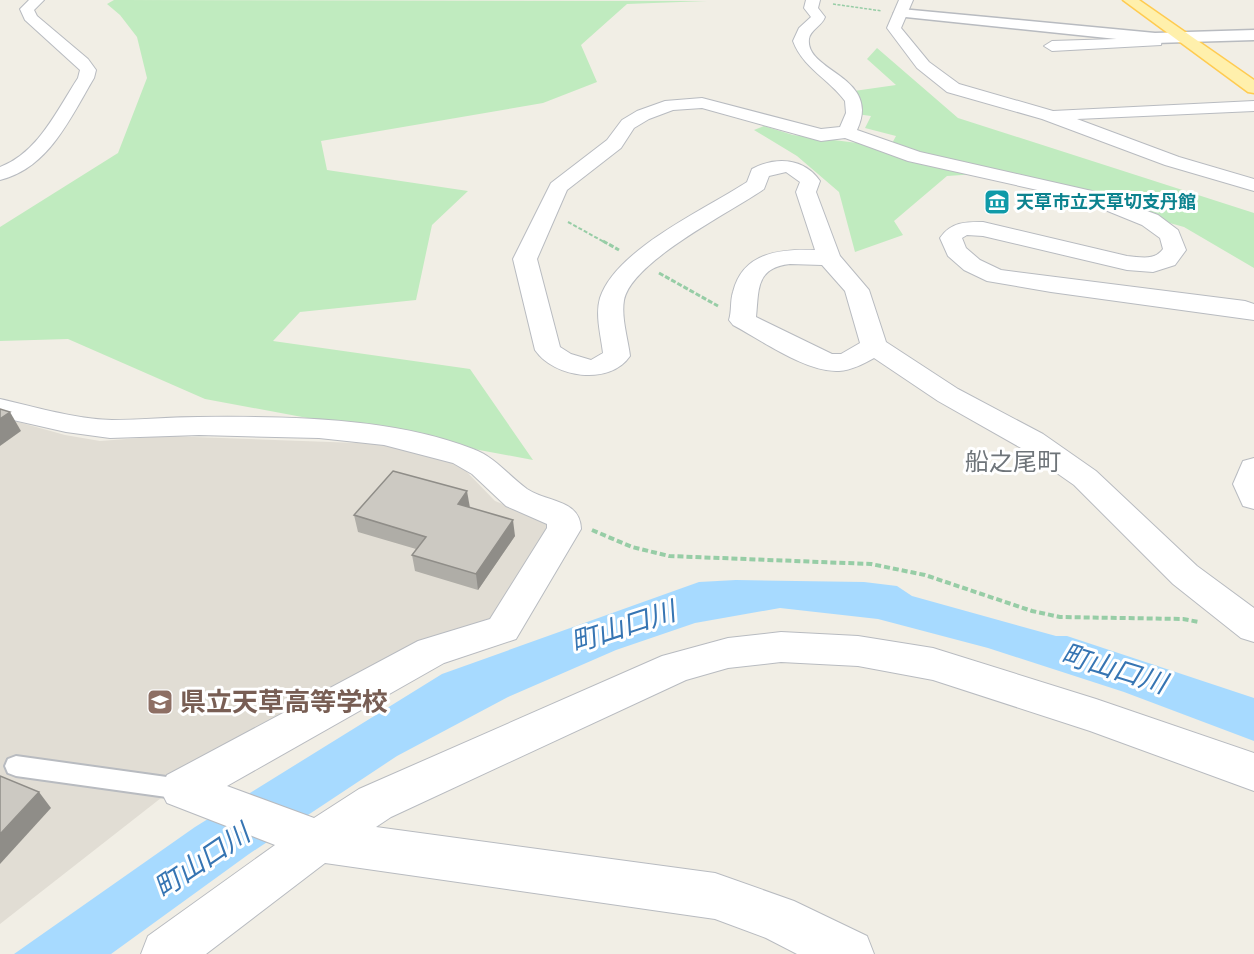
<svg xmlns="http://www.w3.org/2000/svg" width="1254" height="954" viewBox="0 0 1254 954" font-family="Karla,'Noto Sans JP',sans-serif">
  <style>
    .education { fill: #e1ddd4 }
    .green { fill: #c0ebbf }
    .water { fill: #a7daff }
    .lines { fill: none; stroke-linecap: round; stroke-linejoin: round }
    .service-casing { stroke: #b8bbc0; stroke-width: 4 }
    .minor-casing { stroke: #b8bbc0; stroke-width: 2 }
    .tertiary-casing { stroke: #b8bbc0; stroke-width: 3 }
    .primary-casing { stroke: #ffcb50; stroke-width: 3 }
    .path-far3 { stroke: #97cda6; stroke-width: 1.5; stroke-dasharray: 3 1.5; stroke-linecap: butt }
    .path-far2 { stroke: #97cda6; stroke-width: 2; stroke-dasharray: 4 2; stroke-linecap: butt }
    .path-far1 { stroke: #97cda6; stroke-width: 3; stroke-dasharray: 5 2; stroke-linecap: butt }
    .path { stroke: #97cda6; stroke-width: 4; stroke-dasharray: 6 3; stroke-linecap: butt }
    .service { fill: #fff; fill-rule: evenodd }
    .minor { fill: #fff; fill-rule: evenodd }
    .tertiary { fill: #fff; fill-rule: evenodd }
    .primary { fill: #fff0ac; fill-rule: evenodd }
    .wall { fill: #afada7 }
    .shaded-wall { fill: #8f8d88 }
    .building { fill: #ccc9c2; stroke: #8f8d88; stroke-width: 1.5 }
    .labels { text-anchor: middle; stroke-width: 6; stroke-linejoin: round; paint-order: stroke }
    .far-culture-label { font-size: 18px; font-weight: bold; fill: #0d838f; stroke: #fff; text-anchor: start }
    .quarter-label { font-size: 24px; fill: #6e7479; stroke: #fff }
    .near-education-label { font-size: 26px; font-weight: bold; fill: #785e54; stroke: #fff; text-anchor: start }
    .near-water-label { font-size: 27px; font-style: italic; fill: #3675b3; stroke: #fff }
  </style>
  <rect width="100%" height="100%" fill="#f1eee5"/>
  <!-- education -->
  <path class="education" d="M0,417L65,435L100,441L166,436L385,444L441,456L463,468L495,501L552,524L495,625L207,762L0,924Z"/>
  <!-- green -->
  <g class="green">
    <path d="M114,0L707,1L627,4L581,45L597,82L543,103L321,141L327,170L468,191L432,225L416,300L300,312L273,341L470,369L533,460L205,399L68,339L0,341V227L118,153L147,78L137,37L120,15L107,4Z"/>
    <path d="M877,48L958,118L1254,213V268L1184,227L992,173L947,176L894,221L903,235L855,252L839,192L797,156L754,130L764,126L793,135L890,147L896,136L865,128L871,116L849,113L854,91L896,85L867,59Z"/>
  </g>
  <!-- water -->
  <path class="water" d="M736,580L864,582L897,586L912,596L1056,636H1067L1254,698V741L1124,692L988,648L878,619L780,608L695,623L616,650L508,697L397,756L249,854L111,954H14L195,827L442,674L699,582Z"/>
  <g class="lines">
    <!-- service casing -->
    <g class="service-casing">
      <path id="service" d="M16,756L181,779L189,782L192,789L189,796L181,799L16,776L8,773L5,766L8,759Z"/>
    </g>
    <!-- minor casing -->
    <g class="minor-casing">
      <g id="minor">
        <path d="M29,0H44L34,10L37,16L88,59L96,70L94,78C70,118 49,168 0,180V167C38,153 57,110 78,78L80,70L25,20L20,9Z"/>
        <path d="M806,0H820L818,8L825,17C822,26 810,30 809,39C805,72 882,76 857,130L920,152L1092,191L1158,215L1178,230L1186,250L1175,265L1153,272L1127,270L983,236L967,235L962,238L966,248L980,260L1001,270L1245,301L1254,304V320L1051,292L987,281L964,270L948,256L940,238C951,222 965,222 983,222L1127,256C1141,257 1154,261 1163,249L1160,238L1142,225L1078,199L908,161L845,138L821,141L702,108L673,110L649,119L634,128L621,148L567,190L537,259L560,347L571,354L591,360L603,353C601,336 595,315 600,298C616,249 706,209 747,182L752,169C776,156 804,158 820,181L816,192L840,256L869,290L886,342L958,389L1043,434L1096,471L1197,566L1254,608V642L1241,638L1173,584L1074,485L1021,448L938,401L874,358C863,364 852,370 839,371C807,373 761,340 733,325L729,320C732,311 730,301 733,292C743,252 780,249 815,250L796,192L800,182L786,172L769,176L764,189C731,212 632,261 624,300C621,318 628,339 630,356C610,386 554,378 535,350L513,259L551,183L607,140L622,120L637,111L665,101L702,98L821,129L840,127L846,113L845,101C829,79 803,68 793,41L799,28L811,17L804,8ZM790,264L822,265L845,291L860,343L841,354H832L756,317C759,290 755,268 790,264Z"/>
        <path d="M899,0H913L901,28L929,62L959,84L1053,111L1254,101V111L1077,119L1179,157L1254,179V191L1165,165L1042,119L947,92L917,68L887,28Z"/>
        <path d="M1155,34L1162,38L1161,45L1052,51L1044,46L1052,41L1148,38Z"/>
        <path d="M0,399C36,407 75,419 112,420C141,420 170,417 198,417C284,416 393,417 473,449C495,457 509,476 527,489C548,503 580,499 581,529L516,639L444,663L227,786L314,818L359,789L662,656L728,638L781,632L858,636L933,648L1096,699L1254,753V791L1090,731L933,680L858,666L781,662L728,668L686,680L391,817L376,827L715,873L794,901L867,936L874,954H797L766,938L715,919L325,863L206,954H141L148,936L275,845L167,803L160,789L167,775L418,641L490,619L547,528V524L506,506L472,474L453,463L384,445L319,438L199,435L110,438L66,432L0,417Z"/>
        <path d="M1254,458V509L1243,506L1233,484L1243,461Z"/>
      </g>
    </g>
    <!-- tertiary casing -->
    <g class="tertiary-casing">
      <path id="tertiary" d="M901,9L1155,33L1254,30V40L1155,43L896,16L894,13Z"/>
    </g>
    <!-- primary casing -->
    <g class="primary-casing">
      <path id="primary" d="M1123,0H1139L1254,80V93L1248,92Z"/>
    </g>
    <!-- path-far3 -->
    <path class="path-far3" d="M833,4L882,11"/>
    <!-- path-far2 -->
    <path class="path-far2" d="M568,222L606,243"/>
    <!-- path-far1 -->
    <g class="path-far1">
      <path d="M603,241L619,250"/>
      <path d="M659,273L718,306"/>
    </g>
    <!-- path -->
    <path class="path" d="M592,530L632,547L669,556L871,564L925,575L1032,611L1060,617L1183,619L1199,622"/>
    <!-- service -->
    <use href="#service" class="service"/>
    <!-- minor -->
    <use href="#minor" class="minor"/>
    <!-- tertiary -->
    <use href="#tertiary" class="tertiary"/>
    <!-- primary -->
    <use href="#primary" class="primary"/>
  </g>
  <!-- wall -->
  <path class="wall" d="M470,507L515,536L478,590L415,571L412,555L416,549L358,532L354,515Z"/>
  <!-- shaded-wall -->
  <g class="shaded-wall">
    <path d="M10,412L21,431L0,446V419Z"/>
    <path d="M467,491L470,508L458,504Z"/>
    <path d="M513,520L515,536L478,590L476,574Z"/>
    <path d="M39,792L51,808L0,864V834Z"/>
  </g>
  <!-- building -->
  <g class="building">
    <path d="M0,409L10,412L0,419Z"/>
    <path d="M393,471L467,491L458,504L513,520L476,574L412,555L426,537L354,515Z"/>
    <path d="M0,776L39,792L0,834Z"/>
  </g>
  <!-- icons -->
  <defs>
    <g id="museum-square" transform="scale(1.35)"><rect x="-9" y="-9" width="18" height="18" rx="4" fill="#0f9aa8" stroke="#fff"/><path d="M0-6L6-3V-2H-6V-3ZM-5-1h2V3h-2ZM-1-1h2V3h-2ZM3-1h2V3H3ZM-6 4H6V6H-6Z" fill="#fff"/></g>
    <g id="school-square" transform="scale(1.35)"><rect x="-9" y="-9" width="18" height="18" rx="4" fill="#8d6e63" stroke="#fff"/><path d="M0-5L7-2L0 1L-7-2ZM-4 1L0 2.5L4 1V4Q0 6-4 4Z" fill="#fff"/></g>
  </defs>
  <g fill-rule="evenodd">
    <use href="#museum-square" x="997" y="202"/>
    <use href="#school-square" x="160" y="702"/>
  </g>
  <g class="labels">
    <!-- far-culture labels -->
    <g class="far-culture-label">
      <text x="1016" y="208">天草市立天草切支丹館</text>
    </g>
    <!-- quarter labels -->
    <g class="quarter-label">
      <text x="1013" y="470">船之尾町</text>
    </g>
    <!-- near-education labels -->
    <g class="near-education-label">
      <text x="180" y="711">県立天草高等学校</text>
    </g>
    <!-- near-water labels -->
    <g class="near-water-label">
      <text transform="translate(623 627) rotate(-18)" y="9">町山口川</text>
      <text transform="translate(1114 669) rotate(17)" y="9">町山口川</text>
      <text transform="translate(202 861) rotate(-34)" y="9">町山口川</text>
    </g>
  </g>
</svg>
